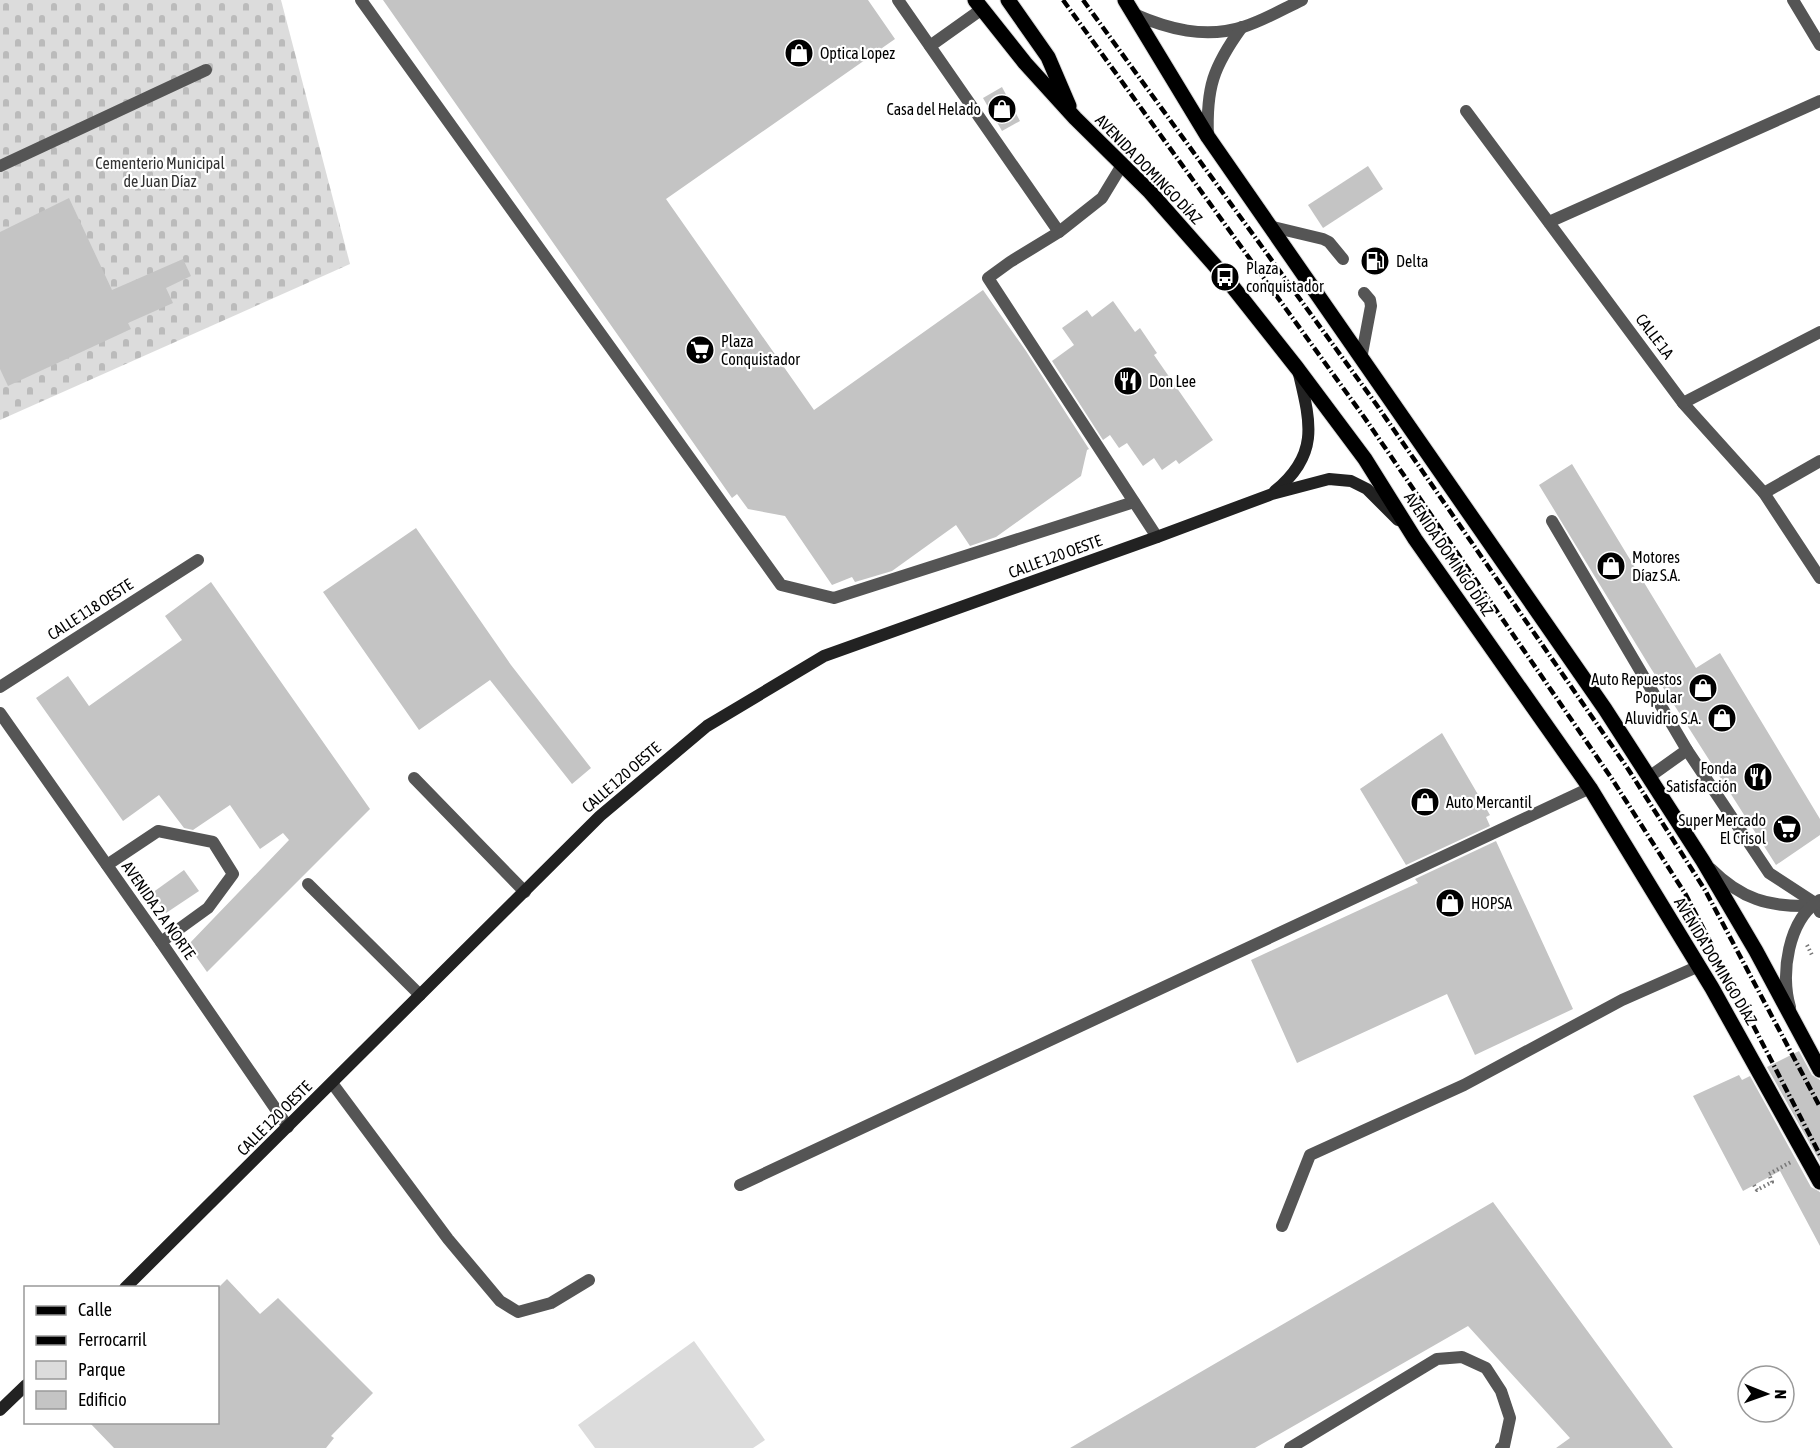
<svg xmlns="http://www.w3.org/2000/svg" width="1820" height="1448" viewBox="0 0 1820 1448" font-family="'Asap Condensed',sans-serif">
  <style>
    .cemetery { fill: url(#cemetery-stones) }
    .green { fill: #dcdcdc }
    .building { fill: #c4c4c4 }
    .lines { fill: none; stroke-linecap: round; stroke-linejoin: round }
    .primary-casing { stroke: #dbdbdb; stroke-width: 17 }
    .path { stroke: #777; stroke-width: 4; stroke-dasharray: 1.5 3; stroke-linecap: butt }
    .lane { stroke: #555; stroke-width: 12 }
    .street { stroke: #555; stroke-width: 12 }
    .secondary { stroke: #222; stroke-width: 12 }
    .primary { stroke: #000; stroke-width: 15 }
    .rail { stroke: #000; stroke-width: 4.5; stroke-dasharray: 9 3 1.5 3; stroke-linecap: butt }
    .labels { text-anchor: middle; stroke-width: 4.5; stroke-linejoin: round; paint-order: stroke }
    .poi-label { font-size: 16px; fill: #000; stroke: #fff; text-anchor: start }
    .park-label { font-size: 16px; fill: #333; stroke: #fff }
    .street-label { font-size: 16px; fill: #000; stroke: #fff }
  </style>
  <defs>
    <pattern id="cemetery-stones" width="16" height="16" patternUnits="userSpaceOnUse" patternTransform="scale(1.5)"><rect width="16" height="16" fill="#dcdcdc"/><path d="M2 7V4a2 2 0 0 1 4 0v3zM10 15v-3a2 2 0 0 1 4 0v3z" fill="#bbb"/></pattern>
  </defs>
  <rect width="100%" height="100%" fill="#fff"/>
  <!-- cemetery -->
  <path class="cemetery" d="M0,0H281L350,264L0,420Z"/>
  <!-- green -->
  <path class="green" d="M694,1341L765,1440L753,1448H595L578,1425Z"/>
  <!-- building -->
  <g class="building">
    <path d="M383,0H868L895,39L666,199L814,410L983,290L1026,351L1089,449L1087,450L1081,476L996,537L970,546L956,525L892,571L855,582L852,577L832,585L785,516L748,509L737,494L732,498Z"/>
    <path d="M1002,87L1020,121L1002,131L983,98Z"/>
    <path d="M1368,166L1383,189L1323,228L1308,205Z"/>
    <path d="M69,198L112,290L183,259L191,276L166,288L173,303L128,323L131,329L8,386L0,369V232Z"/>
    <path d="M1113,301L1135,332L1140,328L1157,353L1154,355L1213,440L1179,464L1176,460L1162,470L1154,458L1143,466L1127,443L1119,448L1110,435L1103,440L1052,361L1074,345L1062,328L1087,310L1092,317Z"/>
    <path d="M1572,464L1696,668L1720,653L1820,819V835L1776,865L1650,667L1539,485Z"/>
    <path d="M416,528L511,665L591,768L572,784L490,680L419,730L323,592Z"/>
    <path d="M211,582L370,809L207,972L188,945L289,840L283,833L260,849L230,805L193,830L184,828L159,795L123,821L36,698L68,676L89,706L182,640L165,616Z"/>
    <path d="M1442,733L1490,815L1486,817L1490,826L1406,865L1360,789Z"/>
    <path d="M1496,841L1573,1009L1475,1055L1447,994L1297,1063L1251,960L1418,883L1415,879Z"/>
    <path d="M184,870L199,891L166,913L152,893Z"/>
    <path d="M1799,1051L1812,1075L1820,1080V1162L1767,1067Z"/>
    <path d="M1739,1075L1742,1080L1750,1076L1811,1187L1820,1192V1246L1780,1171L1743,1191L1693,1096Z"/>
    <path d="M1493,1202L1673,1448H1556L1570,1438L1468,1326L1255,1448H1070Z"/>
    <path d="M227,1279L260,1314L278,1298L373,1393L331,1436L334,1438L326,1448H114L89,1422H218V1288Z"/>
  </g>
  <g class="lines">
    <!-- primary casing -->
    <g class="primary-casing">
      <g id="primary">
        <path d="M975,0L1025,63L1075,118L1150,192L1225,277L1297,368L1365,459L1415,539L1590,788L1712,988L1820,1182"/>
        <path d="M1008,0L1048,57L1069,106"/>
        <path d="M1125,0L1208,137L1605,709L1703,861L1756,951L1820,1070"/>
      </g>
    </g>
    <!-- path -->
    <g class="path">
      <path d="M1807,945L1812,955"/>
      <path d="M1754,1185L1757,1190L1772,1182L1769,1174L1791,1162"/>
    </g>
    <!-- lane -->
    <g class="lane">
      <path d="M361,0L781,585L834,598L1134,502"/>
      <path d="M898,0L1059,232"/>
      <path d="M930,46L982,9"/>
      <path d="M1122,165L1102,198L1059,232L1010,262L988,278L1157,537"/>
      <path d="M0,166L206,70"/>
      <path d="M1269,226L1323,239L1329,242L1343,259"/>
      <path d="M1361,359L1371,306L1370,300L1364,293"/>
      <path d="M1552,521L1687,750L1769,873L1815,903L1820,912"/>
      <path d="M1649,777L1687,750"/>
      <path d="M107,865L158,831L213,842L233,874L208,908L161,942"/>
      <path d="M332,1083L448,1239L500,1301L518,1312L551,1303L589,1280"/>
      <path d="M740,1185L1590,788"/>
      <path d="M1282,1226L1310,1155L1464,1085L1622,1000L1699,966"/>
      <path d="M1290,1448L1437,1359L1462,1357L1486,1368L1501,1391L1510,1418L1504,1446L1501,1448"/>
    </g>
    <!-- street -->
    <g class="street">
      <path d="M1793,0L1820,45"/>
      <path d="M1134,14C1168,29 1205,39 1243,27C1263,21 1283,9 1302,0"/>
      <path d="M1466,111L1683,403L1764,493L1820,578"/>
      <path d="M1208,137C1206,88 1213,67 1242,27"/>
      <path d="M1549,222L1820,101"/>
      <path d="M1683,403L1820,332"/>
      <path d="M1764,493L1820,461"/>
      <path d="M0,687L198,560"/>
      <path d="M0,713L161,942L288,1127"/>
      <path d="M414,778L525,892"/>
      <path d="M1711,869C1741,899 1769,907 1810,906"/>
      <path d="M308,884L420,995"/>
      <path d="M1790,1007C1780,975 1788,919 1820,900"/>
    </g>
    <!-- secondary -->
    <g class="secondary">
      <path d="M1275,491C1319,455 1311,424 1299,374"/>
      <path d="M125,1288L600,816L707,726L824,656L1157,537L1272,494L1329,479L1351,481L1367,489L1398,520"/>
      <path d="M0,1410L26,1385"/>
    </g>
    <!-- primary -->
    <use href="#primary" class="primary"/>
    <!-- rail -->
    <g class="rail">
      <path d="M1063,0L1364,417L1612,779L1686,895L1820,1155"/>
      <path d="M1083,0L1376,404L1628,769L1705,890L1820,1107"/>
    </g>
  </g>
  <!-- icons -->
  <defs>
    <g id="shop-disc" transform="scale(1.5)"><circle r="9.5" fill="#000" stroke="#fff"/><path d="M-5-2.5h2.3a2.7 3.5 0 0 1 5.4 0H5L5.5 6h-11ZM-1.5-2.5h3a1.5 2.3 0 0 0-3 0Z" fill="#fff"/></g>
    <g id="fuel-disc" transform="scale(1.5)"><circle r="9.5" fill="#000" stroke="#fff"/><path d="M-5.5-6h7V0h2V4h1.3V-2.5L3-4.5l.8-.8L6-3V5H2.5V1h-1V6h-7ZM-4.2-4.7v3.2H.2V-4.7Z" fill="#fff"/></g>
    <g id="bus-disc" transform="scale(1.5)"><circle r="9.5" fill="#000" stroke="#fff"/><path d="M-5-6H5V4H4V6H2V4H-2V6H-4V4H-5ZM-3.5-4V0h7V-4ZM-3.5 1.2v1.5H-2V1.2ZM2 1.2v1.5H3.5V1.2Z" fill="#fff"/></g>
    <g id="supermarket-disc" transform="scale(1.5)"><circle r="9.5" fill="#000" stroke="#fff"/><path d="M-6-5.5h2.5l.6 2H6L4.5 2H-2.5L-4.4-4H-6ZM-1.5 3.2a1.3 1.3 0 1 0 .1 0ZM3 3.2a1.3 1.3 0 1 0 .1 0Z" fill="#fff"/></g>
    <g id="restaurant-disc" transform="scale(1.5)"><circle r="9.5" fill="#000" stroke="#fff"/><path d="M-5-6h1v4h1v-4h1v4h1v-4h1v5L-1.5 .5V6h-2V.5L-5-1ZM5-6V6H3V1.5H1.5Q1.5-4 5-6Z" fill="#fff"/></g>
  </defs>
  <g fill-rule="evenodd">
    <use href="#shop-disc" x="799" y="53"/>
    <use href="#shop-disc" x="1002" y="109"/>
    <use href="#fuel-disc" x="1375" y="261"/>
    <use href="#bus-disc" x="1225" y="277"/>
    <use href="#supermarket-disc" x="700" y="350"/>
    <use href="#restaurant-disc" x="1128" y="381"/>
    <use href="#shop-disc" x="1611" y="566"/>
    <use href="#shop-disc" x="1703" y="688"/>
    <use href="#shop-disc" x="1722" y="718"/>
    <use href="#restaurant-disc" x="1758" y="777"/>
    <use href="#shop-disc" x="1425" y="802"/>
    <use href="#supermarket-disc" x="1787" y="829"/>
    <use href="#shop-disc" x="1450" y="903"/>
  </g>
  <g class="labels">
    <!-- poi labels -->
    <g class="poi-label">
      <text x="820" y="59">Optica Lopez</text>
      <text x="981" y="115" text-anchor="end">Casa del Helado</text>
      <text x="1396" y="267">Delta</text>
      <text x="1246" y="274">Plaza<tspan x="1246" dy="18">conquistador</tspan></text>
      <text x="721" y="347">Plaza<tspan x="721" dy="18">Conquistador</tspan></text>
      <text x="1149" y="387">Don Lee</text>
      <text x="1632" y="563">Motores<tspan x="1632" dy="18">Díaz S.A.</tspan></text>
      <text x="1682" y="685" text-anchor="end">Auto Repuestos<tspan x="1682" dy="18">Popular</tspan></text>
      <text x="1701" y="724" text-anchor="end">Aluvidrio S.A.</text>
      <text x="1737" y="774" text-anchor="end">Fonda<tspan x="1737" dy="18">Satisfacción</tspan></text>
      <text x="1446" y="808">Auto Mercantil</text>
      <text x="1766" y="826" text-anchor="end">Super Mercado<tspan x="1766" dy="18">El Crisol</tspan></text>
      <text x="1471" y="909">HOPSA</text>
    </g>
    <!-- park labels -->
    <g class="park-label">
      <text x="160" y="169">Cementerio Municipal<tspan x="160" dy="18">de Juan Díaz</tspan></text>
    </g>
    <!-- street labels -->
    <g class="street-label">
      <text transform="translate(1149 169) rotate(46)" y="6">AVENIDA DOMINGO DÍAZ</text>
      <text transform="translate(1655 336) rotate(53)" y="6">CALLE 1A</text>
      <text transform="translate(1449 554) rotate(56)" y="6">AVENIDA DOMINGO DÍAZ</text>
      <text transform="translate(1055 556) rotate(-20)" y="6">CALLE 120 OESTE</text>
      <text transform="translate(90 609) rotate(-33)" y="6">CALLE 118 OESTE</text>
      <text transform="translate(621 777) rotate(-41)" y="6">CALLE 120 OESTE</text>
      <text transform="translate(159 910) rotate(55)" y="6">AVENIDA 2 A NORTE</text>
      <text transform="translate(1716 961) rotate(59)" y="6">AVENIDA DOMINGO DÍAZ</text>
      <text transform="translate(274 1118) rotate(-45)" y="6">CALLE 120 OESTE</text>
    </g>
  </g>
  <!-- legend -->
  <rect x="24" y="1286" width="195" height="138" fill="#ffffff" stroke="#999999" stroke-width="1.5"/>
  <rect x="36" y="1306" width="30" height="9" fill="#000000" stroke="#999999" stroke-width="1.5"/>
  <text x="78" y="1316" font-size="18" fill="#000000">Calle</text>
  <rect x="36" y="1336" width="30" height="9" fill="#000000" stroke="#999999" stroke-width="1.5"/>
  <text x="78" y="1346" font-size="18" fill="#000000">Ferrocarril</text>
  <rect x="36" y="1361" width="30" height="18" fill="#dcdcdc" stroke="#999999" stroke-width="1.5"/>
  <text x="78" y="1376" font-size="18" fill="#000000">Parque</text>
  <rect x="36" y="1391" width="30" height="18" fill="#c4c4c4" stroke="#999999" stroke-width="1.5"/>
  <text x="78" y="1406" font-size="18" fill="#000000">Edificio</text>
  <!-- north arrow -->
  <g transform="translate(1766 1394) rotate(91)"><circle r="28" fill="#ffffff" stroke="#999999" stroke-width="1.5"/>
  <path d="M0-4.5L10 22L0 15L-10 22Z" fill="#000000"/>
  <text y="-9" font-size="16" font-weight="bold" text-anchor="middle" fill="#000000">N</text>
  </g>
</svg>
